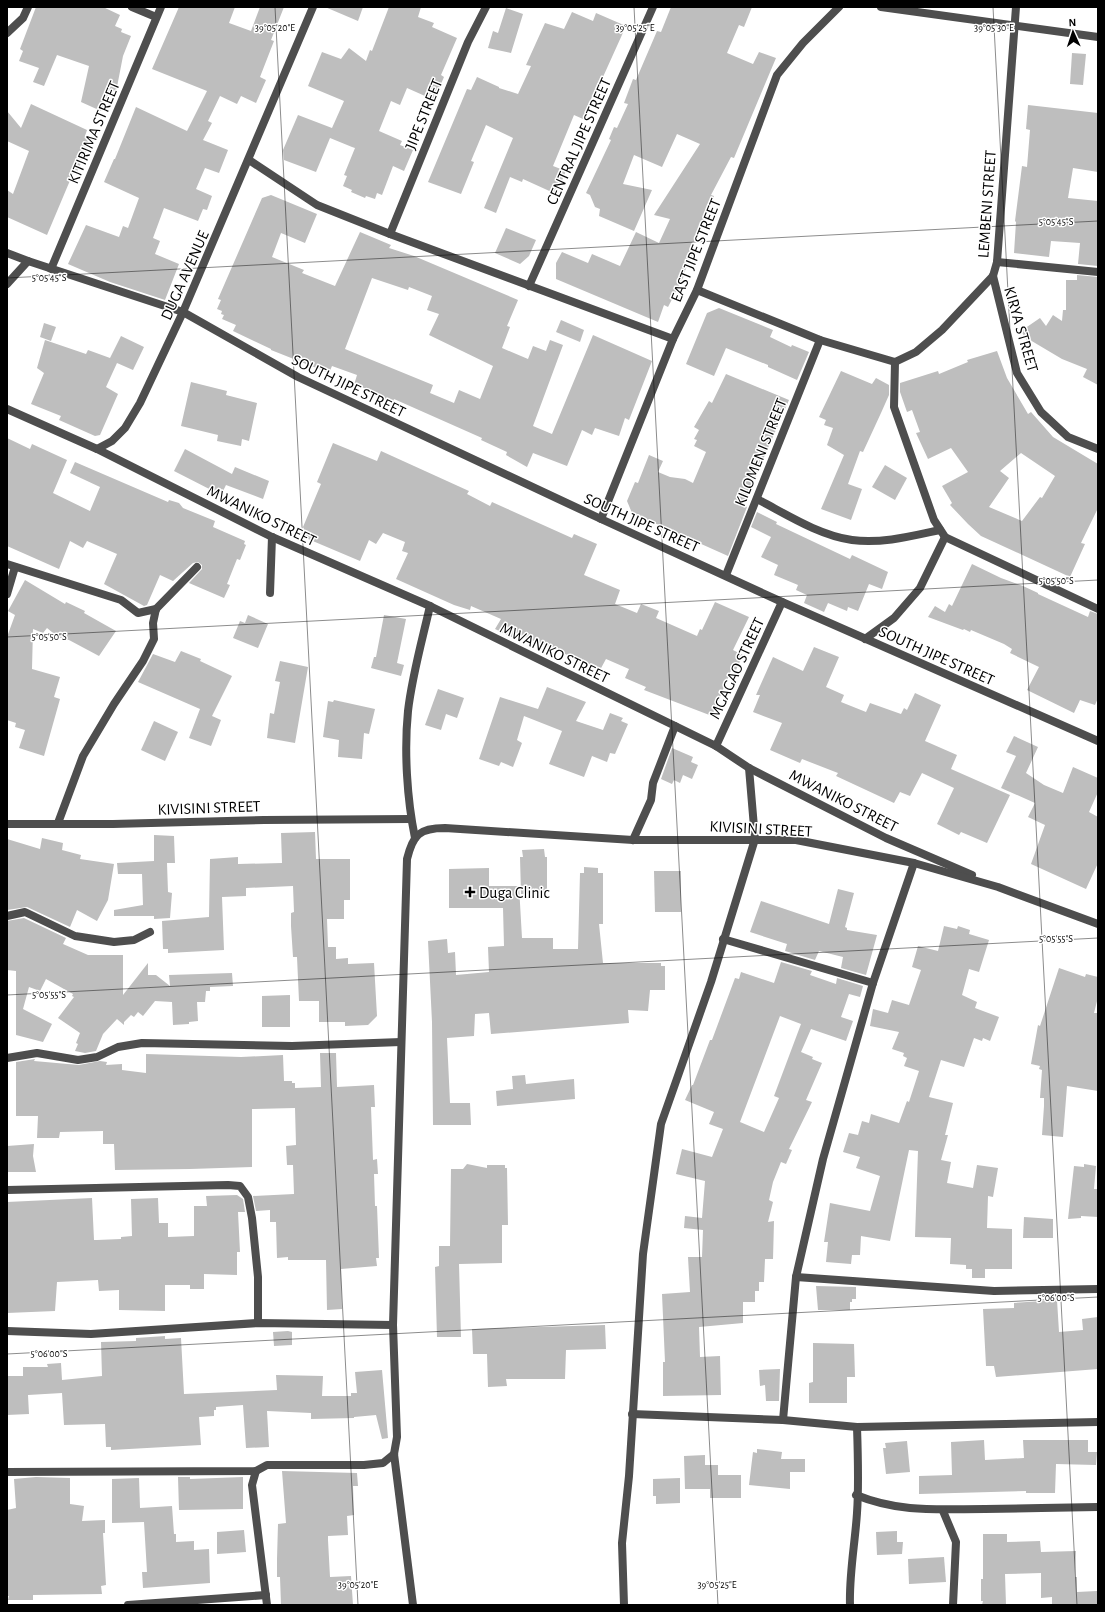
<svg xmlns="http://www.w3.org/2000/svg" width="1105" height="1612" viewBox="0 0 1105 1612" font-family="'Alegreya Sans',sans-serif">
  <style>
    .building { fill: #bebebe; fill-rule: evenodd }
    .lines { fill: none; stroke-linecap: round; stroke-linejoin: round }
    .minor { stroke: #4e4e4e; stroke-width: 8 }
    .ticks { fill: none; stroke: #000; stroke-width: 1; stroke-opacity: 0.45 }
    .poi-dot { fill: #000; stroke: #fff; stroke-width: 1.5 }
    .labels { text-anchor: middle; stroke-width: 3; stroke-linejoin: round; paint-order: stroke }
    .street-label { font-size: 16px; fill: #000; stroke: #fff }
    .poi-label { font-size: 16px; fill: #000; stroke: #fff; text-anchor: start }
    .ticks-label { font-size: 10px; text-anchor: middle; fill: #000; stroke: #fff; stroke-width: 3; stroke-linejoin: round; paint-order: stroke }
  </style>
  <rect width="100%" height="100%" fill="#fff"/>
  <!-- building -->
  <g class="building">
    <path d="M36,7H103L120,15L115,26L122,29L121,32L131,36L123,56L116,92L110,90L101,111L81,102L89,66L57,55L44,86L33,82L39,68L19,61L23,51L20,49Z"/>
    <path d="M179,7H235L229,23L251,31L260,7H284L271,40L274,41L260,77L266,80L256,103L241,96L237,104L220,96L208,121L212,123L203,140L228,150L219,173L205,168L196,189L212,196L207,210L203,209L198,221L164,208L153,238L160,241L155,254L179,264L165,300L110,282L68,264L86,225L119,237L123,226L128,228L139,198L104,182L114,159H115L136,107L187,131L207,91L152,69Z"/>
    <path d="M325,7H363L358,21Z"/>
    <path d="M389,7H421L418,17L434,23L432,27L457,38L441,75L444,77L434,100L407,88L400,105L391,101L379,131L402,141L400,145L413,150L404,171L393,166L382,195L377,193L375,199L366,196L365,198L351,192L352,190L343,186L347,176L344,175L355,148L352,147L330,138L316,172L284,160L283,150L298,115L332,128L344,101L308,86L322,52L341,59L349,48L366,61L370,50L372,51Z"/>
    <path d="M671,7H752L744,27L739,25L727,53L753,64L759,52L776,58L734,158L731,157L711,195L714,196L691,248L695,249L684,273L685,274L668,307L664,305L658,322L556,279V263L562,252L588,263L592,254L620,266L636,232L659,243L670,219L654,215L700,144L677,134L662,167L634,155L623,184L652,190L634,231L599,216L600,209L595,207L590,195L586,193L611,140L609,139L614,127L617,128L628,104L624,103L633,79L636,80L657,31L661,32Z"/>
    <path d="M506,8L523,14L511,53L488,48L493,31L498,33Z"/>
    <path d="M572,12L593,21L596,13L626,26L598,88L596,87L583,119L574,115L553,166L566,171L556,194L523,179L522,182L510,177L496,213L484,208L513,138L486,125L471,161L474,162L461,194L428,182L467,89L471,90L477,77L499,87V88L518,94L531,66L526,65L545,23L564,29Z"/>
    <path d="M1072,53L1086,54L1083,85L1070,84Z"/>
    <path d="M31,104L87,130L85,136L92,138L77,172L74,171L47,235L7,217V190L13,194L29,151L7,141V111L21,128Z"/>
    <path d="M1028,105L1098,113V172L1073,168L1068,198L1098,201V266L1078,264L1080,243L1051,241L1049,257L1014,253L1016,222L1015,221L1022,166L1027,167L1030,130L1026,129Z"/>
    <path d="M271,195L317,214L305,243L281,233L272,257L304,270L302,273L335,286L360,232L391,245L389,248L414,256L518,300L507,326L510,327L502,348L528,359L533,346L546,351L550,340L563,345L533,426L552,434L593,335L652,361L629,420L625,418L619,436L595,428L592,435L582,430L567,466L533,453L527,467L506,455L507,452L481,440L482,438L394,399L393,402L370,393L371,390L354,385L357,375L332,366L329,373L271,350V349L233,331L236,325L222,319L224,315L221,314L222,311L217,309L221,300L218,299L262,198ZM372,278L408,290L409,287L432,296L427,310L439,314L429,335L493,366L480,399L459,390L454,403L430,393L433,385L345,349Z"/>
    <path d="M506,228L536,240L529,256L520,264L495,253Z"/>
    <path d="M1077,275L1098,277V385L1083,377L1087,369L1062,359L1030,340L1028,342L1021,331L1040,318L1046,326L1053,315L1062,321L1063,310H1066V280H1077Z"/>
    <path d="M719,308L773,330L770,337L791,347L792,345L809,352L797,380L768,367V365L726,348L714,376L686,364L707,313Z"/>
    <path d="M561,320L584,330L580,342L556,332Z"/>
    <path d="M44,323L56,327L51,341L40,337Z"/>
    <path d="M121,336L144,347L133,370L117,363L106,387L118,394L100,435L95,436L59,420L61,416L31,404L44,373L37,368L45,340L86,354L88,350L110,358Z"/>
    <path d="M997,351L1007,378L1028,414L1031,412L1053,437L1098,464V508L1081,543L1085,544L1070,577L981,536L968,524L950,505L952,503L942,486L968,472L951,448L928,459L916,433L920,432L912,410L907,412L900,392V383L938,371L939,374L968,362L967,360ZM1021,453L1055,476L1042,498L1040,497L1022,521L989,507L1009,478L1000,471Z"/>
    <path d="M841,371L872,384L876,378L889,385V395L881,413L863,452L860,451L848,484L862,489L851,520L821,509L844,455L827,445L833,428L824,425L826,420L819,417Z"/>
    <path d="M726,374L789,400L743,505L747,507L728,556L632,513L627,501L635,482L638,483L649,455L663,461L658,472L670,477L685,479L693,483L706,452L694,446L697,440L694,439L699,430L694,427L709,401L712,403Z"/>
    <path d="M191,382L227,391L226,395L257,403L249,441L242,439L241,446L217,441L218,435L181,426Z"/>
    <path d="M7,438L30,449L32,444L67,460L53,493L90,511L100,487L70,473L75,462L168,502L169,500L179,503L183,508L215,521L213,527L245,541L244,544L246,545L240,560L237,559L227,584L230,585L224,598L189,583L202,569V565L198,562L193,563L173,581L160,575L147,605L144,606L104,584L117,554L87,541L83,548L70,541L59,569L7,546Z"/>
    <path d="M333,443L377,461L381,451L469,491L467,494L490,506L492,502L572,538L574,534L597,544L584,575L620,590L615,604L637,613L641,604L659,611L656,618L697,636L700,629L702,630L715,602L749,617L733,650L743,655L736,670L732,668L712,716L644,690L646,687L625,678L629,669L606,659L600,670L589,664L522,636L520,641L495,629L501,619L471,606L470,610L454,605L396,579L408,553L402,551L405,542L383,533L376,544L369,540L360,561L308,539L303,527L321,484L317,482Z"/>
    <path d="M185,449L232,474L235,467L269,481L263,499L226,485L221,495L174,471Z"/>
    <path d="M885,465L907,478L895,500L872,487Z"/>
    <path d="M757,512L777,522L776,524L850,559L852,555L888,572L882,589L869,584L858,611L848,607L847,611L828,603L824,612L804,603L807,595L796,590L798,585L774,575L778,565L761,557L771,537L751,527Z"/>
    <path d="M972,564L1001,578L1023,586L1038,593V594L1088,617L1090,611L1098,614V698L1095,705L1080,700L1074,713L1027,690L1039,667L1010,653L1012,649L1004,644L971,630L970,632L964,629L963,630L928,617L935,606L945,612L949,604L952,606Z"/>
    <path d="M25,580L65,604L66,602L85,611L84,613L116,631L99,656L69,640L58,637L47,628L43,633L33,629L32,669L60,677L54,697L60,699L44,756L19,748L25,730L15,727L16,723L7,720V637L15,615L8,611Z"/>
    <path d="M248,615L268,624L258,648L233,638L240,621L245,623Z"/>
    <path d="M384,615L406,619L397,663L404,665L401,676L371,668L374,657H376Z"/>
    <path d="M814,647L839,657L826,687L844,695L841,702L866,712L870,703L901,714L904,708L907,710L915,693L941,705L925,741L957,755L951,769L1010,795L987,843L961,832L959,835L937,824L954,788L922,773L910,796L900,792L894,803L836,776L838,773L802,759L800,763L770,750L782,723L753,712L760,695H756L773,657L803,671Z"/>
    <path d="M181,651L201,659L200,661L232,676L212,716L221,720L211,746L189,738L200,709L138,682L153,654L175,662Z"/>
    <path d="M280,661L308,667L295,743L267,738L270,713L274,714L280,682L275,681Z"/>
    <path d="M547,687L586,702L576,721L603,730L610,713L623,718L621,721L628,724L615,754L610,753L607,762L592,756L584,777L549,764L562,731L524,716L517,740L522,743L513,767L501,762L499,766L479,759L500,697L538,709Z"/>
    <path d="M438,689L464,698L457,718L446,714L441,730L425,725Z"/>
    <path d="M334,700L375,709L369,734L364,733L362,759L338,757L339,740L323,737L328,701L333,702Z"/>
    <path d="M154,721L178,732L165,761L141,750Z"/>
    <path d="M1014,736L1038,747L1026,773L1044,785L1063,793L1073,767L1098,778V792L1089,812L1098,817V863L1086,889L1031,864L1045,825L1028,817L1035,803L1001,788L1016,756L1006,752Z"/>
    <path d="M672,748L693,757L691,762L698,765L692,779L683,775L680,783L674,780L672,784L661,779Z"/>
    <path d="M315,832L316,859H350V900H344V919H327L328,947H336V959L348,958V964L374,963L377,1016L368,1025L345,1026V1022H319V1001H299L297,957H293L291,926V913L294,912L293,886L246,888V896L222,897L224,950L168,953V949H163L162,921L209,917L210,859L238,857V864L282,863L281,833Z"/>
    <path d="M154,835L174,836L175,863H167L168,892L172,893L170,918L154,919V916H114V910L143,905L142,874H118L117,863L154,861Z"/>
    <path d="M42,838L63,843L62,850L81,855L80,859L114,864L108,900L97,921L77,910L70,927L27,907L7,910V839L40,849Z"/>
    <path d="M544,849L545,857H547V893L521,894L520,857H523L522,850Z"/>
    <path d="M584,867L598,868V873H603V924H599L603,963H661V966H665V990H650L648,1011L628,1010L629,1023L491,1034L489,1013L475,1014L474,1036L447,1038L450,1103H470L471,1125H433L432,1022L428,941L447,939L448,953L455,952L456,975L489,972L488,947L504,946L503,908H449V869L489,868V886H519L522,938H553V949H578L580,873H584Z"/>
    <path d="M654,871H681V912H655Z"/>
    <path d="M838,889L854,893L845,927L847,928V930L877,935L866,975L841,968L843,957L819,951L815,960L785,951L787,944L750,932L761,901L829,924Z"/>
    <path d="M24,918L66,938L63,944L88,955H123V995L148,963V975H156L170,986L169,975L232,973L233,986L210,987V991H206L205,1002H197L198,1021L189,1022V1024L173,1025L172,1002L155,1001L143,1016L138,1012L134,1017L131,1015L124,1022V1025L117,1019L103,1034L96,1051L85,1053L75,1051L78,1044L76,1043L80,1033L58,1018L74,997L72,996L73,994L46,979L40,991L29,987L23,1009L52,1024L43,1042L16,1035V971L7,970V921Z"/>
    <path d="M944,926L957,929L958,926L970,930L969,934L989,940L979,972L969,969L962,995L977,1002L975,1008L999,1017L990,1041L983,1038L982,1041L974,1038L964,1067L941,1060L929,1097L953,1103L945,1135H948L941,1160L951,1162L947,1183L973,1188L977,1165L998,1168L993,1197L988,1196L987,1228L1012,1229V1269H985V1278H972V1269H966V1265L950,1264L951,1238L915,1237L918,1151L909,1150L890,1241L861,1236L860,1255H852L851,1264L826,1262L828,1242H824L830,1203L870,1211L880,1176L856,1168L860,1157L843,1152L849,1133L858,1135L862,1121L869,1123L871,1114L899,1123L907,1101L909,1102L919,1071L904,1066L907,1058L903,1056L904,1053L892,1049L899,1032L870,1026L873,1009L888,1013L892,1000L909,1005L921,970L912,967L918,946L938,951Z"/>
    <path d="M781,962L812,971L810,975L836,984L837,978L863,986L860,997L849,994L841,1017L853,1021L846,1041L811,1029L801,1052L813,1057L812,1059L822,1063L806,1100L812,1102L789,1149L792,1150L786,1164L781,1162L773,1182L769,1200L773,1202L768,1222L774,1221L773,1259H765L764,1282H759V1291H755V1302H743V1323L699,1327L700,1357L720,1356L721,1395L663,1396V1362H665L662,1294L690,1292L688,1257H702L703,1230L684,1228L685,1216L702,1218L705,1181L676,1174L682,1149L712,1157L723,1129L709,1124L714,1112L685,1100L692,1085H693L710,1040H712L735,978L739,979L741,972L774,983ZM780,1016L801,1024L774,1096L779,1098L764,1132L740,1122Z"/>
    <path d="M1059,968L1085,977L1086,974L1098,977V997L1094,1013H1098V1091L1067,1086L1063,1137L1042,1135L1044,1106V1098H1040L1042,1070L1039,1069L1040,1066L1031,1064L1038,1025L1040,1026Z"/>
    <path d="M290,995V1027H262V996Z"/>
    <path d="M320,1053H336L337,1087L374,1085L375,1107H371L373,1160L377,1159L378,1174H374L375,1206H377L379,1258H376L377,1266L341,1269L342,1309L327,1310L326,1260H288V1257L277,1258L276,1222H270V1210L256,1211L253,1196L294,1194L293,1165H287L286,1146L296,1145L295,1108L252,1109V1167L190,1169L115,1170L114,1144H103V1131L60,1132L59,1138H37L38,1116H16V1062L35,1059L34,1061L79,1065L100,1061L107,1062L106,1065L122,1064V1070L146,1073V1054L241,1057L283,1055L284,1081H292V1083H295V1088L321,1087Z"/>
    <path d="M525,1075L526,1084L574,1079L575,1099L497,1106L496,1091L513,1089L512,1076Z"/>
    <path d="M34,1144L33,1156L36,1172H7V1146Z"/>
    <path d="M467,1164L487,1168V1165H505V1168H507L508,1225H502V1263L459,1264L461,1337H437L435,1267L439,1266V1246H450L451,1169H463Z"/>
    <path d="M1084,1164L1096,1166L1094,1189H1098V1217L1081,1216V1218L1068,1219L1074,1166L1084,1167Z"/>
    <path d="M237,1195L243,1199L245,1212H238L240,1252H237V1275L204,1274V1289H190V1285H165V1311L119,1310V1290L99,1291L98,1280L57,1282L55,1311L7,1313V1202L92,1198L94,1240H97L121,1239V1237L132,1236L131,1199L158,1198L159,1223H168V1237L194,1236V1206H207L206,1196Z"/>
    <path d="M1024,1217L1053,1219V1238H1023Z"/>
    <path d="M816,1286L856,1287V1299H852V1302H850V1310H818Z"/>
    <path d="M1057,1300L1059,1332L1083,1330L1082,1319L1098,1317V1369L996,1377L994,1366H986L983,1309L1014,1308V1303Z"/>
    <path d="M605,1325L606,1349L566,1350L565,1379H506L507,1386L488,1387L487,1354H473L472,1329Z"/>
    <path d="M288,1331L292,1332V1345L274,1346L273,1332Z"/>
    <path d="M165,1336V1339L181,1338L184,1394L277,1390L276,1375L323,1376L322,1396H351V1393H357L355,1372L382,1370L388,1438L382,1439L376,1415L354,1417V1418L311,1419V1413L267,1411L269,1447L246,1448L243,1405L216,1407V1410H214V1416L199,1417L201,1445L111,1450V1447H106L105,1424L64,1425L62,1393L28,1395L29,1414L7,1415V1376H23V1367H48L47,1364L61,1363L62,1380L102,1376L101,1342L136,1341V1338Z"/>
    <path d="M813,1343L854,1344L855,1377H847V1403H809V1383L813,1382Z"/>
    <path d="M780,1369L779,1401H766L765,1385L760,1386L759,1370Z"/>
    <path d="M984,1440L985,1460L1024,1458L1023,1440H1088V1452H1097L1096,1465L1056,1464L1055,1493H1026V1491L919,1494V1476L952,1475L951,1442Z"/>
    <path d="M907,1441L910,1472L886,1474L883,1448H886L885,1443Z"/>
    <path d="M757,1449L782,1452L781,1459H805V1472H790V1489L749,1485L753,1452L757,1453Z"/>
    <path d="M705,1455V1465H718V1475H741V1498H710V1489H685L684,1456Z"/>
    <path d="M282,1471L357,1473L358,1486H353L354,1515L347,1516L348,1535L328,1536V1540L330,1577L351,1576L353,1605H281L280,1577H277V1559L278,1524L286,1523Z"/>
    <path d="M36,1477L70,1478V1504L84,1506L82,1521L105,1520V1533H103L106,1585L101,1586L102,1594L33,1595V1600H8L9,1596H7V1510L16,1508L14,1479Z"/>
    <path d="M178,1477H190V1479L243,1477V1509L179,1510Z"/>
    <path d="M139,1478L140,1508L172,1506L174,1534H176V1542L194,1541V1550L209,1549L210,1583L143,1588L142,1572H147L144,1522L112,1523V1479Z"/>
    <path d="M680,1478V1503L656,1504V1496H653V1479Z"/>
    <path d="M244,1530L246,1552L217,1554V1532Z"/>
    <path d="M897,1531V1542H903L902,1554L877,1555L876,1532Z"/>
    <path d="M983,1534H1007V1542L1040,1541L1041,1552L1076,1551L1075,1577H1077V1592L1097,1591V1605H1052V1597L1041,1598V1573L1005,1574L1006,1605H982L983,1601H981V1579H983Z"/>
    <path d="M944,1557L946,1582L909,1584L908,1559Z"/>
  </g>
  <g class="lines">
    <!-- minor -->
    <g class="minor">
      <path d="M132,7L156,17"/>
      <path d="M881,7L1098,37"/>
      <path d="M7,33L23,18L28,7"/>
      <path d="M249,160L317,205L390,234L673,339"/>
      <path d="M390,234L468,42L486,7"/>
      <path d="M7,253L28,261"/>
      <path d="M997,262L1098,272"/>
      <path d="M51,269L161,7"/>
      <path d="M993,276L1017,373L1041,412L1068,437L1098,449"/>
      <path d="M7,284L28,261L183,312L298,377L601,519L782,602L1098,741"/>
      <path d="M529,286L653,7"/>
      <path d="M697,290L820,340L895,362L916,352L942,330L993,276L997,262L1016,7"/>
      <path d="M895,362L894,407L934,520L945,537L1098,609"/>
      <path d="M7,409L97,449L112,441L125,428L140,403L183,312L313,7"/>
      <path d="M97,449L272,537L430,606L716,746L749,768L886,838L972,875"/>
      <path d="M757,499C786,514 818,535 852,540C881,544 912,536 940,530"/>
      <path d="M601,519L673,339L697,290L777,75L803,43L839,7"/>
      <path d="M7,564L121,600L138,613L156,609"/>
      <path d="M726,575L820,340"/>
      <path d="M270,593L272,537"/>
      <path d="M7,594L15,567"/>
      <path d="M865,639L894,618L920,588L945,537"/>
      <path d="M716,746L782,602"/>
      <path d="M58,823L83,756L114,704L143,661L154,639L153,623L156,609L197,567"/>
      <path d="M7,824H113L264,820L411,819"/>
      <path d="M415,838C407,799 404,751 408,711C412,676 422,641 430,606"/>
      <path d="M633,840L651,800L653,783L675,726"/>
      <path d="M7,916L25,912L75,936L114,942L134,940L150,932"/>
      <path d="M723,939L873,983"/>
      <path d="M7,1058L37,1053L78,1060L97,1057L118,1047L142,1043L292,1046L401,1042"/>
      <path d="M7,1190L228,1185L240,1186L248,1197L252,1218L258,1277V1323"/>
      <path d="M796,1277L994,1291L1098,1289"/>
      <path d="M7,1331L91,1334L258,1323L393,1325"/>
      <path d="M632,1414L783,1420L857,1427L1098,1422"/>
      <path d="M783,1420L796,1277L823,1159L873,983L914,863"/>
      <path d="M256,1471L252,1485L267,1605"/>
      <path d="M7,1472L256,1471L267,1465H364L383,1463L394,1454"/>
      <path d="M856,1495C900,1513 939,1509 985,1509C1023,1508 1060,1508 1098,1507"/>
      <path d="M943,1511L956,1542L953,1605"/>
      <path d="M128,1605L266,1595"/>
      <path d="M413,1605L394,1454L397,1437L393,1325L407,859C413,835 419,828 445,828L633,840H796L914,863L998,887L1098,924"/>
      <path d="M624,1605L622,1543L629,1476L643,1254L661,1124L711,982L755,839L749,768"/>
      <path d="M850,1605C849,1574 855,1544 857,1513C859,1485 858,1456 857,1427"/>
    </g>
  </g>
  <!-- ticks -->
  <path class="ticks" d="M275,7L358,1605M634,7L718,1605M993,7L1077,1605M7,278L1098,221M7,637L1098,580M7,995L1098,938M7,1354L1098,1297"/>
  <!-- markers -->
  <path class="poi-dot" d="M468 886h4v4h4v4h-4v4h-4v-4h-4v-4h4z"/>
  <g class="labels">
    <!-- street labels -->
    <g class="street-label">
      <text transform="translate(423 114) rotate(-68)" y="6">JIPE STREET</text>
      <text transform="translate(93 132) rotate(-67)" y="6">KITIRIMA STREET</text>
      <text transform="translate(578 141) rotate(-66)" y="6">CENTRAL JIPE STREET</text>
      <text transform="translate(986 204) rotate(-86)" y="6">LEMBENI STREET</text>
      <text transform="translate(695 250) rotate(-68)" y="6">EAST JIPE STREET</text>
      <text transform="translate(184 275) rotate(-66)" y="6">DUGA AVENUE</text>
      <text transform="translate(1022 329) rotate(74)" y="6">KIRYA STREET</text>
      <text transform="translate(349 385) rotate(26)" y="6">SOUTH JIPE STREET</text>
      <text transform="translate(760 452) rotate(-68)" y="6">KILOMENI STREET</text>
      <text transform="translate(262 515) rotate(26)" y="6">MWANIKO STREET</text>
      <text transform="translate(642 522) rotate(24)" y="6">SOUTH JIPE STREET</text>
      <text transform="translate(555 652) rotate(26)" y="6">MWANIKO STREET</text>
      <text transform="translate(937 655) rotate(24)" y="6">SOUTH JIPE STREET</text>
      <text transform="translate(736 668) rotate(-65)" y="6">MGAGAO STREET</text>
      <text transform="translate(844 800) rotate(27)" y="6">MWANIKO STREET</text>
      <text transform="translate(209 807) rotate(-2)" y="6">KIVISINI STREET</text>
      <text transform="translate(761 828) rotate(3)" y="6">KIVISINI STREET</text>
    </g>
    <!-- poi labels -->
    <g class="poi-label">
      <text x="479" y="898">Duga Clinic</text>
    </g>
  </g>
  <g class="ticks-label">
    <text x="275" y="31">39°05'20"E</text>
    <text x="635" y="31">39°05'25"E</text>
    <text x="994" y="31">39°05'30"E</text>
    <text x="1056" y="225">5°05'45"S</text>
    <text x="49" y="281">5°05'45"S</text>
    <text x="1056" y="584">5°05'50"S</text>
    <text x="49" y="640">5°05'50"S</text>
    <text x="1056" y="942">5°05'55"S</text>
    <text x="49" y="998">5°05'55"S</text>
    <text x="1056" y="1301">5°06'00"S</text>
    <text x="49" y="1357">5°06'00"S</text>
    <text x="358" y="1588">39°05'20"E</text>
    <text x="717" y="1588">39°05'25"E</text>
  </g>
  <!-- border -->
  <rect width="1105" height="1612" fill="none" stroke="#000000" stroke-width="16"/>
  <!-- north arrow -->
  <g transform="translate(1073 32) rotate(357)" stroke="#ffffff" stroke-width="3" paint-order="stroke">
  <path d="M0-3L7 15L0 10L-7 15Z" fill="#000000"/>
  <text y="-6" font-size="11" font-weight="bold" text-anchor="middle" fill="#000000">N</text>
  </g>
</svg>
